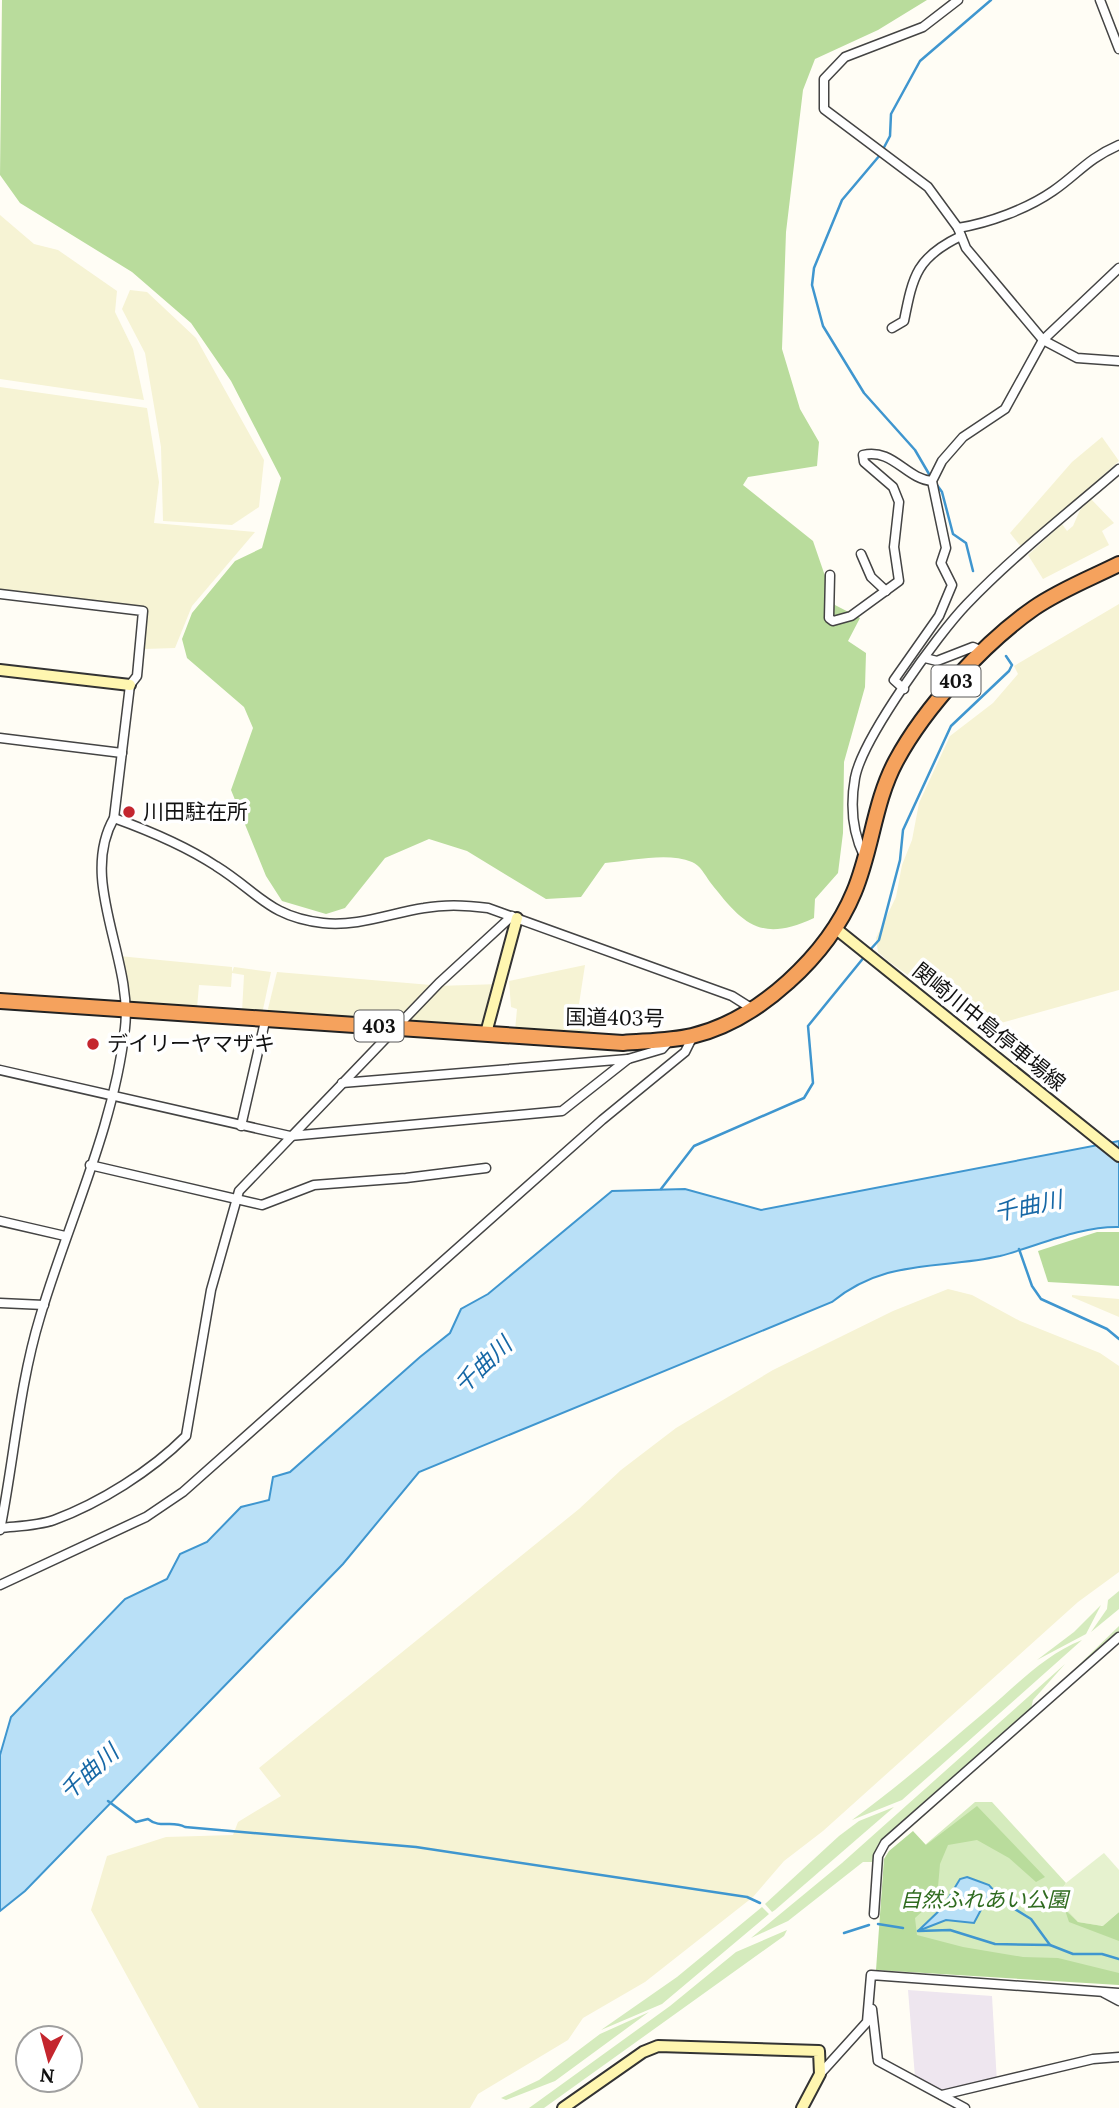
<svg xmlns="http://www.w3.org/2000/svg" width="1119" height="2108" viewBox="0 0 1119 2108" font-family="Lora,'Noto Sans JP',serif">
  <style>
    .industrial { fill: #eee6ef }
    .farmland { fill: #f6f3d4 }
    .green { fill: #d5ebbd }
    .forest { fill: #b9dc9c }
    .pitch { fill: #e6f2cf }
    .water { fill: #b9e0f7; stroke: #3f96cf; stroke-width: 2 }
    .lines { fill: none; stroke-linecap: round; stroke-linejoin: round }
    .stream { stroke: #3f96cf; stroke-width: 2.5 }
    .street-casing { stroke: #444; stroke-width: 11 }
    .secondary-casing { stroke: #333; stroke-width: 14 }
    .highway-casing { stroke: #222; stroke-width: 18 }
    .street { stroke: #fff; stroke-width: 8 }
    .secondary { stroke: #fff6b0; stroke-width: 10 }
    .highway { stroke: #f5a25d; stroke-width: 14 }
    .poi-dot { fill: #c4262e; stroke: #fff; stroke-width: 2.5 }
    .labels { text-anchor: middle; stroke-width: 7; stroke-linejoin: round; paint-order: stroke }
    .shield { fill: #fff; stroke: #585858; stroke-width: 2 }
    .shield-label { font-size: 19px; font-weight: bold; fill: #111 }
    .poi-label { font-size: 21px; fill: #111; stroke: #fff; text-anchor: start }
    .street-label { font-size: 21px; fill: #111; stroke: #fff }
    .park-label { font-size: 21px; font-style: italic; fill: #2f6b1f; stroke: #fff }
    .water-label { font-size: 23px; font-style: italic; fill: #1768a6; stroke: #fff }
  </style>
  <rect width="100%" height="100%" fill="#fffdf5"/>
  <!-- industrial -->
  <path class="industrial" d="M908,1990L992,1996L997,2083L942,2093L915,2077Z"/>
  <!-- farmland -->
  <g class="farmland">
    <path d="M0,215L34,244L58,250L117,291L115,312L133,349L144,400L0,379Z"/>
    <path d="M130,290L147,292L196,338L264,460L259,507L232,525L163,521L161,447L145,353L122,309Z"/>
    <path d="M0,387L147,408L159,482L154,523L255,532L192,606L175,648L144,649L148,611L0,591Z"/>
    <path d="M1102,437L1119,461L1022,548L1010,533L1072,462Z"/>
    <path d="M1091,499L1114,523L1102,531L1109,545L1043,579L1028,555L1062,524L1067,531L1073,526L1080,510Z"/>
    <path d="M1119,604V990L983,1028L888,961L878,952L876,938L896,897L902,865L912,840L919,803L950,736L993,703L1018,674L1014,666Z"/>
    <path d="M119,956L232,967V972L234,967L271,972L262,1014L242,1012L244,975L232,973L231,987L199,985L197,1008L131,1003Z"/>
    <path d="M585,965L579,1004L593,1007L589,1037L515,1031L517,1009L511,1007L509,981Z"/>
    <path d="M277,972L431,985L394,1023L267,1013Z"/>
    <path d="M500,984L494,1029L401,1023L437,986Z"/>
    <path d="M948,1289L972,1295L1020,1321L1100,1353L1119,1366V1572L1078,1602L823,1831L784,1861L753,1897L645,1982L583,2018L568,2040L478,2094L470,2108H199L91,1910L107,1856L166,1837L233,1835L238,1822L281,1796L259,1768L579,1509L621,1470L676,1428L773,1370L893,1311Z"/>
    <path d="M1072,1295L1119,1299V1317L1072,1297Z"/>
  </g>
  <!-- green -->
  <g class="green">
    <path d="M1119,1591V1609L1091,1632L1107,1609L1108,1600Z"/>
    <path d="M1101,1605L1086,1634L1037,1660L1074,1632Z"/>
    <path d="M1119,1626V1634L1048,1695Z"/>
    <path d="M1082,1640L902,1800L852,1820C899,1786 942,1748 986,1711C1017,1685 1044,1655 1082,1640Z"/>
    <path d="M1065,1664L1033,1700L1031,1709L878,1844L874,1862H863L788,1921L751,1938L842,1863Z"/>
    <path d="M975,1802H992L1066,1883L1056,1898L1102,1926L1119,1912V1982L906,1968L925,1845Z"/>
    <path d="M894,1807L775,1910L772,1912L765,1904L839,1836L859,1821Z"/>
    <path d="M762,1907L769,1914L662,2004L601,2030L677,1977Z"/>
    <path d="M787,1930L784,1936L544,2108H529L670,2006L736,1952Z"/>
    <path d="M649,2012L555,2081L506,2100L501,2098L539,2080L600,2034Z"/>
  </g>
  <!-- forest -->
  <g class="forest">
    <path d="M2,0H927L878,30L815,59L803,90L786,232L782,349L800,409L819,442L817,466L748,477L743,485L813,541L835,605L860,618L848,641L866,653L865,687L844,762L843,833L838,873L815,899L814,918C760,943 743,924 710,882C705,875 700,865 692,862C667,852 632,861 605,863L581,897L546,899L467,851L429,839L385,858L345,908L326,914L282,901L266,876L231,790L253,728L244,707L187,658L182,639L192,613L235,561L262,548L281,478L231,381L191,323L132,272L20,203L0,175Z"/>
    <path d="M1097,1232H1119V1286L1048,1282L1038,1251Z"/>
    <path d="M977,1806L1045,1877L1036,1882L1009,1858L977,1840L948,1845L940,1864L937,1898L915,1918L917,1935L963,1947L1023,1957L1058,1958L1119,1973V1985L876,1970L884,1859L889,1851L913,1831L926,1845Z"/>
    <path d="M1065,1910L1078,1922L1102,1926L1119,1912V1941L1069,1922Z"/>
  </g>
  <!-- pitch -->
  <path class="pitch" d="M1104,1853L1119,1870V1912L1103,1926L1078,1922L1056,1898L1066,1883Z"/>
  <!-- water -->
  <g class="water">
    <path d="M1119,1141V1227C1080,1226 1038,1246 1000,1256C938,1270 886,1258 832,1302L419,1472L343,1564L25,1891L0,1911V1755L11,1717L125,1599L167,1579L180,1554L207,1542L241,1507L269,1500L273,1477L290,1472L420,1357L450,1333L461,1309L488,1294L612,1191L685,1189L761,1210Z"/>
    <path d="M967,1877L989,1885L1005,1903L983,1906L974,1923L946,1920L918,1931L943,1907L960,1879Z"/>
  </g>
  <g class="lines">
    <!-- stream -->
    <g class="stream">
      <path d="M929,474L915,450L864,393L823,326L812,285L814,268L842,200L880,155L890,136L891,114L920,61L991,0"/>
      <path d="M937,485L942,492L953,534L966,543L973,571"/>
      <path d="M869,951L879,940L900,860L903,830L951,726L1009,671L1012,665L1006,656"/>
      <path d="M661,1189L694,1146L804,1098L813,1083L808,1026L865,956"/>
      <path d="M1019,1249L1032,1286L1041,1299L1107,1329L1119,1339"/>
      <path d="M108,1801L136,1822L148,1819C160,1829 172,1820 185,1827L416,1847L747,1897L760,1903"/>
      <path d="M1002,1901L1031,1919L1050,1945"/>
      <path d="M878,1924L903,1928"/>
      <path d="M918,1931L950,1930L995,1944L1050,1945L1073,1954H1102L1119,1959"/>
      <path d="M844,1933L869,1925"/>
    </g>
    <!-- street casing -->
    <g class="street-casing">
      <g id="street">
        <path d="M958,0L923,27L845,57L824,79V109L928,187L958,228L966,248L1043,340L1077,358L1119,361"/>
        <path d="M1100,0L1119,49"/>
        <path d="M958,228C989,223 1027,209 1053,191C1079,173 1087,159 1119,145"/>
        <path d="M892,328L904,321C913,275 917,257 961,236"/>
        <path d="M861,554L871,577L886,591"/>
        <path d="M830,575L829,618L833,621L851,616L899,581L894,547L899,502L893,487L864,462L863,455C893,448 906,479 932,481"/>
        <path d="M0,594L143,611L137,676L130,685L114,818C78,881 133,958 125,1028C114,1128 68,1222 40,1317C19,1386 14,1460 0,1530"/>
        <path d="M925,658L937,661L973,647L982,651"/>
        <path d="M904,689L894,680L939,616L952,585L941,563L946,548L932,481L942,461L963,437L1005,409L1043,340L1119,268"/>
        <path d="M0,738L122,753"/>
        <path d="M114,818C150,831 184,845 216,866C258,892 269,917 323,923C357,927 391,913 424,908C445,904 467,905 488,908L732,996L751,1008"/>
        <path d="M864,856C852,831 850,806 855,778C862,739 938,634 967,604C1014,555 1068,513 1119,469"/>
        <path d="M0,1070L290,1136L562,1111L628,1059L662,1049L670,1040"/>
        <path d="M342,1083L628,1059"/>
        <path d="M241,1126L266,1017"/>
        <path d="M90,1165L262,1205L314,1185L406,1178L486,1168"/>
        <path d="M0,1221L65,1236"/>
        <path d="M0,1303L44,1305"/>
        <path d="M0,1528C17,1526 37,1526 54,1520C100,1503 151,1471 186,1436L211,1290L239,1191L439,983L512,916"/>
        <path d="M0,1585L146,1517L183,1492L602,1120L685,1052L693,1036"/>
        <path d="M874,1914L878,1856L885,1843L1119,1637"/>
        <path d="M1104,1993L1119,2001"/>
        <path d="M872,2009L878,2061L965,2108"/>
        <path d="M820,2074L867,2022L871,1975L1119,1993"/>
        <path d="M942,2095L1093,2059L1119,2057"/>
      </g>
    </g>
    <!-- secondary casing -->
    <g class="secondary-casing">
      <g id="secondary">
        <path d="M0,670L130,685"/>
        <path d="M835,928L1119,1156"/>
        <path d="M486,1033L517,918"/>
        <path d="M563,2108L643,2052L658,2046L819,2051L820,2074L802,2108"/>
      </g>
    </g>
    <!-- highway casing -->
    <g class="highway-casing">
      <path id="highway" d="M0,1001L623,1043C646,1041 670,1041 692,1036C759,1020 828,955 854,892C872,849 874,802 896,761C925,707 984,643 1034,608C1060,590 1091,578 1119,564"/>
    </g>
    <!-- street -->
    <use href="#street" class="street"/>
    <!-- secondary -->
    <use href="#secondary" class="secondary"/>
    <!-- highway -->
    <use href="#highway" class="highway"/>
  </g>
  <!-- markers -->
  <g class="poi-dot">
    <circle cx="129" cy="812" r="7"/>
    <circle cx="93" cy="1044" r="7"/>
  </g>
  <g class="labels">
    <!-- shield labels -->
    <g class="shield">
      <rect x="931.5" y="665.5" width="49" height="31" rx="5"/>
      <rect x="354.5" y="1010.5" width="49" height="31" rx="5"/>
    </g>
    <g class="shield-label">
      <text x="956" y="688">403</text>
      <text x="379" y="1033">403</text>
    </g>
    <!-- poi labels -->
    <g class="poi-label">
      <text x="143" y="819">川田駐在所</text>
      <text x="107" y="1051">デイリーヤマザキ</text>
    </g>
    <!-- street labels -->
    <g class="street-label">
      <text transform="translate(615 1018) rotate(1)" y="7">国道403号</text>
      <text transform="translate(989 1027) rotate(39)" y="7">関崎川中島停車場線</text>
    </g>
    <!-- park labels -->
    <g class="park-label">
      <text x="984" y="1907">自然ふれあい公園</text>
    </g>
    <!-- water labels -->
    <g class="water-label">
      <text transform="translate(1028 1206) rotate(-12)" y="8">千曲川</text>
      <text transform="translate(483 1365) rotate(-44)" y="8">千曲川</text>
      <text transform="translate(89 1772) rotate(-42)" y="8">千曲川</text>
    </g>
  </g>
  <!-- north arrow -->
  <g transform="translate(49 2059) rotate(186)"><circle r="33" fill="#ffffff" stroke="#a0a0a0" stroke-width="2"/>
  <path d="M0-5L12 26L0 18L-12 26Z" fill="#c4262e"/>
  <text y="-10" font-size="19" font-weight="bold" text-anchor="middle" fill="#111111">N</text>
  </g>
</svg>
